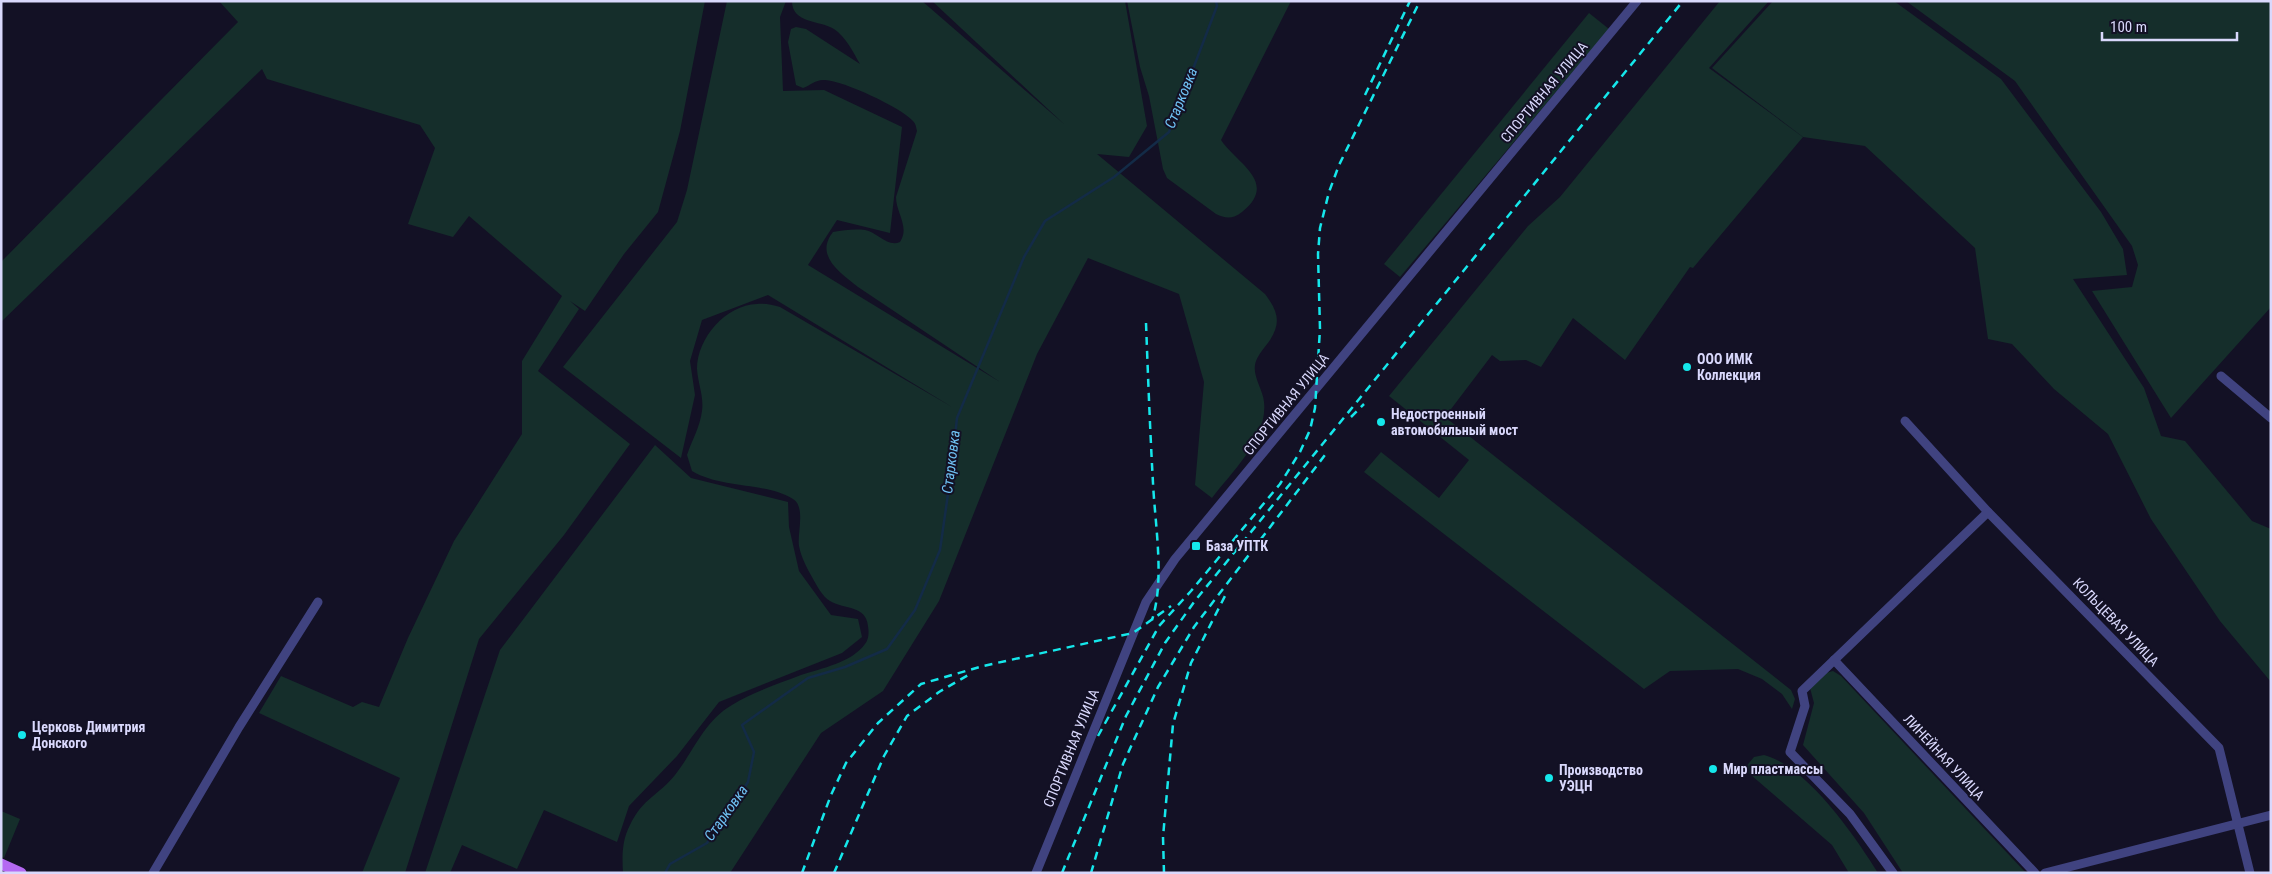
<svg xmlns="http://www.w3.org/2000/svg" width="2272" height="874" viewBox="0 0 2272 874" font-family="'Roboto Condensed',sans-serif">
  <style>
    .green { fill: #152e2b }
    .lines { fill: none; stroke-linecap: round; stroke-linejoin: round }
    .stream { stroke: #132b47; stroke-width: 2.5 }
    .minor { stroke: #404380; stroke-width: 9 }
    .major { stroke: #b469f2; stroke-width: 11 }
    .rail { stroke: #15e7eb; stroke-width: 2.5; stroke-dasharray: 8 6; stroke-linecap: butt }
    .poi-dot { fill: #15e7eb; stroke: #131125; stroke-width: 2 }
    .labels { text-anchor: middle; stroke-width: 4; stroke-linejoin: round; paint-order: stroke }
    .street-label { font-size: 14px; fill: #d9d8fc; stroke: #131125 }
    .poi-label { font-size: 14px; font-weight: bold; fill: #d9d8fc; stroke: #131125; text-anchor: start }
    .water-label { font-size: 15px; font-style: italic; fill: #6fc1f3; stroke: #131125 }
  </style>
  <rect width="100%" height="100%" fill="#131125"/>
  <!-- green -->
  <g class="green">
    <path d="M219,1H705L680,131L658,212L624,254L585,311L570,301L579,309L538,371L630,444L564,535L479,639L405,873H362L400,778L259,713L281,676L353,707L362,702L379,707L408,638L454,541L522,434V361L562,296L469,216L453,237L408,224L435,148L420,125L267,79L262,69L1,322V262L238,22Z"/>
    <path d="M727,1H786L780,17L783,91L824,90L902,127L890,233L837,220L808,265L1000,382L858,287C841,273 814,256 833,232C844,230 854,229 865,230C877,232 888,248 900,242C910,227 896,213 896,197L917,131C916,127 916,124 913,121C900,107 844,81 825,80C816,79 811,85 803,88L796,85L788,42L791,29L796,27L806,29L860,64C853,52 846,37 834,29C820,20 792,24 792,1H922L1064,124L932,1H1125L1147,126L1129,157L1097,154L1265,294C1281,315 1281,327 1264,348C1260,353 1256,359 1255,365C1253,377 1263,390 1264,402C1268,438 1232,472 1212,498L1195,485L1204,382L1179,294L1088,258L1037,354L939,601L883,691L821,733L730,873H623C622,856 622,840 630,825C643,798 659,795 675,775C694,751 704,721 732,705C753,692 778,684 801,675C822,668 851,663 865,644C869,639 869,632 868,626C866,605 845,610 830,601C822,596 817,586 812,577C807,568 801,557 799,546C797,533 806,507 793,499C766,482 722,489 692,471L687,455C692,440 700,427 702,411C704,396 698,384 697,369C697,338 726,305 757,304C765,303 772,305 780,307L952,407L768,295L702,320L690,361L695,395L681,458L563,367L677,222L687,190Z"/>
    <path d="M1127,1H1291L1221,140C1237,164 1279,182 1242,212C1233,219 1226,219 1216,214L1167,178L1163,169L1149,96L1140,67Z"/>
    <path d="M1720,1H1769L1709,68L1803,137L1693,268L1690,267L1625,360L1573,318L1541,367L1526,360L1500,361L1492,355L1445,417L1791,690L1795,699L1792,709L1782,694L1762,679L1738,669L1670,671L1644,689L1364,472L1381,452L1439,498L1469,460L1389,396L1528,226L1560,197Z"/>
    <path d="M1773,1H1894L2001,79L2101,212L2123,249L2127,275L2073,279L2144,388L2161,436L2185,441L2252,521L2271,529V682L2220,621L2151,519L2108,434L2054,389L2012,344L1988,339L1975,248L1865,146L1803,137L1712,68Z"/>
    <path d="M1906,1H2271V307L2171,418L2092,291L2132,287L2138,265L2132,246L2015,81Z"/>
    <path d="M1589,13L1609,29L1400,277L1384,264Z"/>
    <path d="M655,445L691,478L788,502L789,527L799,571L831,615L858,619L862,637L842,653L719,702L677,756L629,806L617,842L544,810L517,869L462,845L450,873H425L500,650Z"/>
    <path d="M1833,671L1841,676L2026,873H1903L1864,813L1803,745L1814,703L1810,688L1826,673Z"/>
    <path d="M1764,755C1807,766 1855,836 1878,873H1849L1832,845L1744,769L1754,757Z"/>
    <path d="M1,811L20,819L4,858L1,856Z"/>
  </g>
  <g class="lines">
    <!-- stream -->
    <path class="stream" d="M665,873L670,864L707,843L748,782L754,752L742,725L808,678L845,667L887,649L915,610L940,550L951,473L957,418L1024,257L1045,221L1114,177L1169,132L1217,6L1216,1"/>
    <!-- minor -->
    <g class="minor">
      <path d="M2221,376L2271,418"/>
      <path d="M1905,421L1988,512L2219,748L2250,873"/>
      <path d="M1834,660L2035,873"/>
      <path d="M153,873L239,727L318,602"/>
      <path d="M1036,873L1146,602L1175,559L1637,1"/>
      <path d="M1893,873L1850,814L1790,752L1805,706L1802,691L1988,512"/>
      <path d="M2045,873L2271,815"/>
    </g>
    <!-- major -->
    <path class="major" d="M1,864L21,873"/>
    <!-- rail -->
    <g class="rail">
      <path d="M1365,95L1410,1"/>
      <path d="M1146,323C1148,376 1150,430 1153,483C1155,525 1165,580 1152,620"/>
      <path d="M1351,417L1364,404"/>
      <path d="M1098,736L1159,626L1191,591L1280,484L1300,452L1310,430L1315,408L1320,329L1318,254L1320,228L1329,192L1339,165L1420,1"/>
      <path d="M802,873L831,795L846,763L878,723L921,684L983,666L1133,633L1171,606"/>
      <path d="M834,873L884,756L907,716L939,692L970,674"/>
      <path d="M1062,873L1126,716L1165,643L1194,602L1683,1"/>
      <path d="M1091,873L1123,764L1158,687L1194,627L1328,451"/>
      <path d="M1164,873L1163,837L1173,724L1191,663L1226,594"/>
    </g>
  </g>
  <!-- markers -->
  <g class="poi-dot">
    <circle cx="1687" cy="367" r="5"/>
    <circle cx="1381" cy="422" r="5"/>
    <rect x="1191" y="541" width="10" height="10" rx="2.5"/>
    <circle cx="22" cy="735" r="5"/>
    <circle cx="1713" cy="769" r="5"/>
    <circle cx="1549" cy="778" r="5"/>
  </g>
  <g class="labels">
    <!-- street labels -->
    <g class="street-label">
      <text transform="translate(1544 92) rotate(-50)" y="5">СПОРТИВНАЯ УЛИЦА</text>
      <text transform="translate(1286 404) rotate(-51)" y="5">СПОРТИВНАЯ УЛИЦА</text>
      <text transform="translate(2116 622) rotate(46)" y="5">КОЛЬЦЕВАЯ УЛИЦА</text>
      <text transform="translate(1071 748) rotate(-68)" y="5">СПОРТИВНАЯ УЛИЦА</text>
      <text transform="translate(1944 757) rotate(47)" y="5">ЛИНЕЙНАЯ УЛИЦА</text>
    </g>
    <!-- poi labels -->
    <g class="poi-label">
      <text x="1697" y="364">ООО ИМК<tspan x="1697" dy="16">Коллекция</tspan></text>
      <text x="1391" y="419">Недостроенный<tspan x="1391" dy="16">автомобильный мост</tspan></text>
      <text x="1206" y="551">База УПТК</text>
      <text x="32" y="732">Церковь Димитрия<tspan x="32" dy="16">Донского</tspan></text>
      <text x="1723" y="774">Мир пластмассы</text>
      <text x="1559" y="775">Производство<tspan x="1559" dy="16">УЭЦН</tspan></text>
    </g>
    <!-- water labels -->
    <g class="water-label">
      <text transform="translate(1181 98) rotate(-68)" y="5">Старковка</text>
      <text transform="translate(951 462) rotate(-83)" y="5">Старковка</text>
      <text transform="translate(726 813) rotate(-55)" y="5">Старковка</text>
    </g>
  </g>
  <!-- border -->
  <rect width="2272" height="874" fill="none" stroke="#d9d8fc" stroke-width="5"/>
  <!-- scale -->
  <path d="M2102 32v8h135v-8" fill="none" stroke="#d9d8fc" stroke-width="2.5"/>
  <text x="2110" y="32" font-size="15" fill="#d9d8fc" stroke="#131125" stroke-width="4" paint-order="stroke">100 m</text>
</svg>
